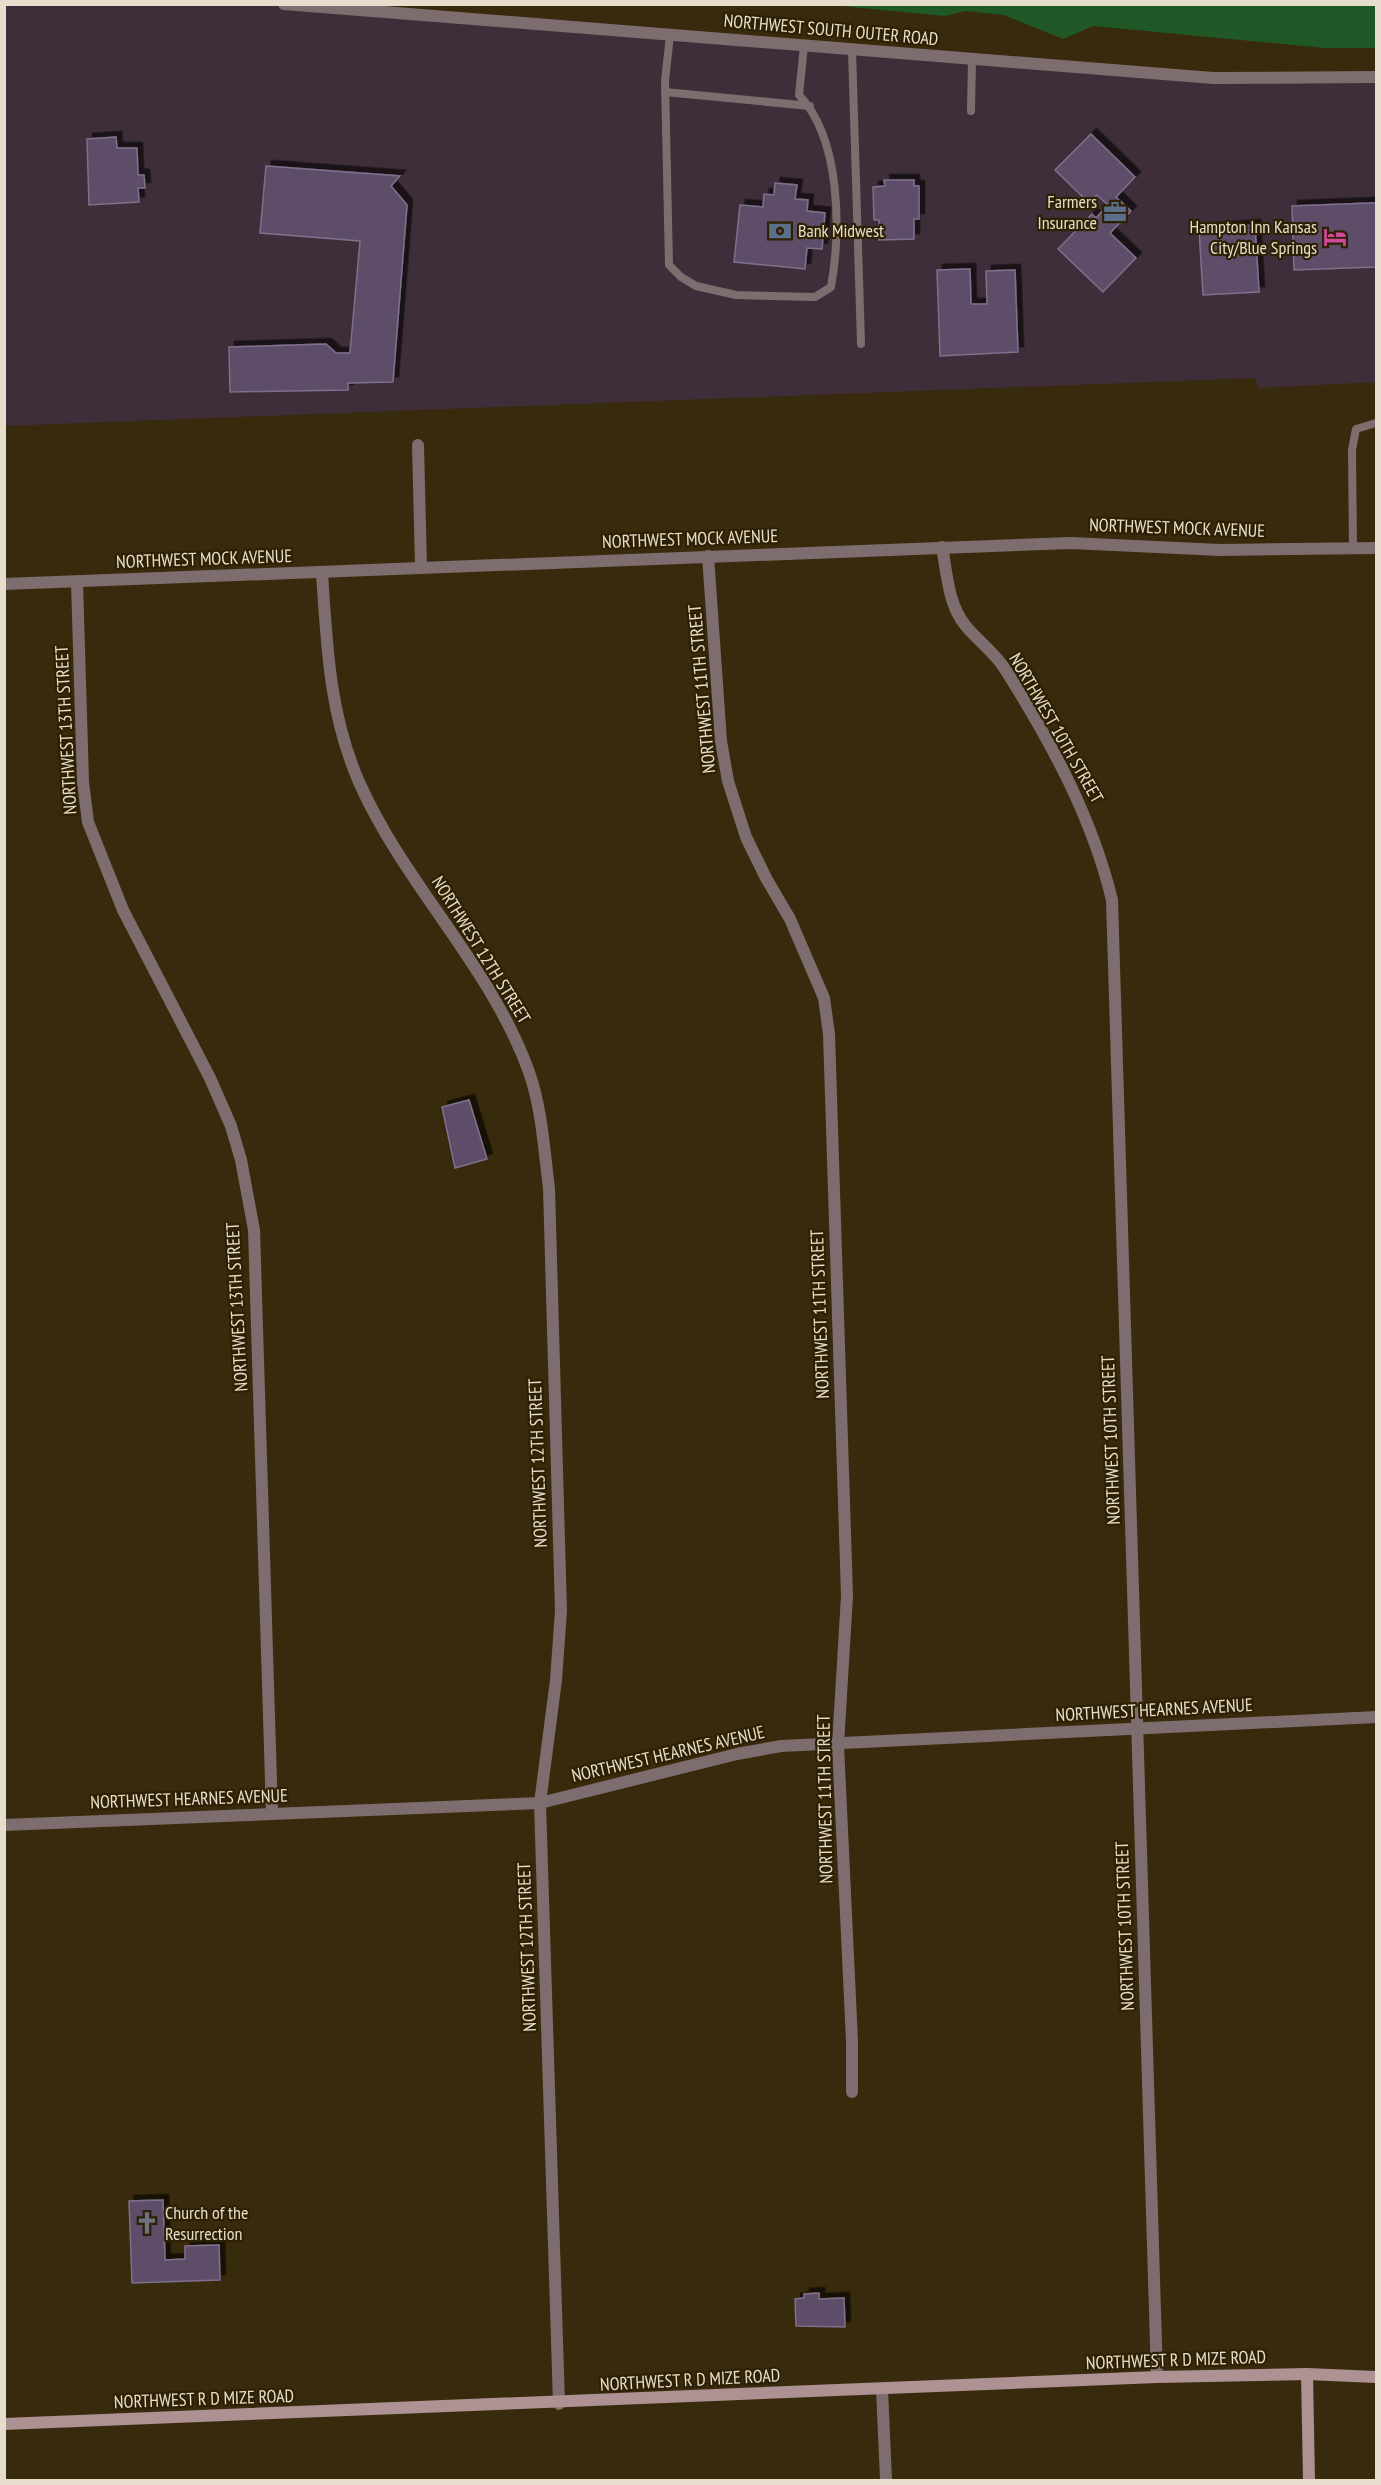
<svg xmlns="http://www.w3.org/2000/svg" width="1381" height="2485" viewBox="0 0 1381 2485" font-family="'PT Sans Narrow',sans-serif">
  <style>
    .commercial { fill: #3e2e39 }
    .green { fill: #205828 }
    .building { fill: #5d4e69; stroke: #7f6f8c; stroke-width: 1.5; filter: url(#shadow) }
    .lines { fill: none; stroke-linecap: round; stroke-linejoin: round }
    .lane { stroke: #7e6d6e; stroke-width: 8 }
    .street { stroke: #7e6d6e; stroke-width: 12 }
    .secondary { stroke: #ad9193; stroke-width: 12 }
    .labels { text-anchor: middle; stroke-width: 4.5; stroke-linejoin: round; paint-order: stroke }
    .street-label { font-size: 18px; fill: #e6ddcc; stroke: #2e2003 }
    .poi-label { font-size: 18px; fill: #e6ddcc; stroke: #2e2003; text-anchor: end }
  </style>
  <defs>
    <filter id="shadow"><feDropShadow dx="5.5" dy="-5.5" stdDeviation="0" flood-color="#0009"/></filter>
  </defs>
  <rect width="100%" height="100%" fill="#382a0c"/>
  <!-- commercial -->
  <path class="commercial" d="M4,5H284L1213,78L1376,77V382L1258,388L1255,378L5,426Z"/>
  <!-- green -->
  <path class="green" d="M830,5H1376V48H1324L1093,26L1063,39L1004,15L966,11L945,16Z"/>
  <!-- building -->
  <g class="building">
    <path d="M1091,134L1135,177L1116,197L1131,211L1110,233L1136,258L1103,292L1058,249L1092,214L1096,218L1108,205L1097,195L1089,203L1055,170Z"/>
    <path d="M116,137L117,148H137L138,175H144L145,188H138L139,202L89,205L87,139Z"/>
    <path d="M266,166L400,176L391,186L407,205L393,382L348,383V390L230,392L229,347L326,344L336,353H350L360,241L260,233Z"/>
    <path d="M884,180H914V186H919V219H914V239L879,240V220H874L873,187L885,186Z"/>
    <path d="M775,183L797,185L795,199L808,200L807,211L825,213L822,249L807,248L805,269L734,262L740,205L763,207L764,194L774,195Z"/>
    <path d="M1371,203H1376V267L1294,270L1292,206Z"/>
    <path d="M1255,225L1259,292L1203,295L1199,229Z"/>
    <path d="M970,269L971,304H987L986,271L1015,270L1018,352L940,356L937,270Z"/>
    <path d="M469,1100L487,1159L455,1168L442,1107Z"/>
    <path d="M163,2200L165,2260L185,2259V2246L219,2245L220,2280L132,2283L129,2201Z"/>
    <path d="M819,2293V2299L844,2298L845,2327L796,2326L795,2299L804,2298V2294Z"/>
  </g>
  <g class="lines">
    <!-- lane -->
    <g class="lane">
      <path d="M670,35L665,81L669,265L681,277L696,286L736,295L815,297L831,287C841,230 841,139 799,95L804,46"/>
      <path d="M852,50L861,344"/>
      <path d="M665,92L810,106"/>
      <path d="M971,111L972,59"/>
      <path d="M1353,548L1352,450L1356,429L1376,423"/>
    </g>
    <!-- street -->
    <g class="street">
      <path d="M284,4L1213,78L1376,77"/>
      <path d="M418,445L421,566"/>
      <path d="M942,547C947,573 948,604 965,625C977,640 995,653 1005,669C1051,742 1092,817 1112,900L1157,2377"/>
      <path d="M708,556L721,741L728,781L746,837L766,878L790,919L824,998L829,1034L847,1596L838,1745L852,2041V2092"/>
      <path d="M322,573C327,646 329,713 359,782C404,884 491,966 529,1072C542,1109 544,1150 549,1188L561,1611L556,1680L540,1803L559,2404"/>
      <path d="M77,582L83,782L88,822L123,910L210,1078L231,1126L241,1160L254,1230L272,1814"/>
      <path d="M4,584L1071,543L1220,550L1376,548"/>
      <path d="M4,1825L540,1803L737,1754L781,1746L1376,1717"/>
      <path d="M882,2389L886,2480"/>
    </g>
    <!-- secondary -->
    <g class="secondary">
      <path d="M1307,2374L1309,2480"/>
      <path d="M4,2424L1157,2377L1307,2374L1376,2377"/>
    </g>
  </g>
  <!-- icons -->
  <defs>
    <g id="office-bare" transform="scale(1.8)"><path d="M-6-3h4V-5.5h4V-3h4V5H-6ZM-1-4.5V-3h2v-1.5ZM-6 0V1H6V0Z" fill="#5c6f8a" stroke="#2e2003" stroke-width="2.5" paint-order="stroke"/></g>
    <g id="bank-bare" transform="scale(1.8)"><path d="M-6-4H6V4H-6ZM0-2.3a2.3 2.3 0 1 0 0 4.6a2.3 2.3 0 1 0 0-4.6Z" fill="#5c6f8a" stroke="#2e2003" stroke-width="2.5" paint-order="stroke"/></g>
    <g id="hotel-bare" transform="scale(1.8)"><path d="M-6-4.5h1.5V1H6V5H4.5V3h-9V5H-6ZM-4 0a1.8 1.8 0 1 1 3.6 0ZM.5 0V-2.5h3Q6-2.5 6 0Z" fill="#d1479c" stroke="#2e2003" stroke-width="2.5" paint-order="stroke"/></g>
    <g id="church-bare" transform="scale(1.8)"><path d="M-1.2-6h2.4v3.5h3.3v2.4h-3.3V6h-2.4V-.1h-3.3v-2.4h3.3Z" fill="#6b7280" stroke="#2e2003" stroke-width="2.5" paint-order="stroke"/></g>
  </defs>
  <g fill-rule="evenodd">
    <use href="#office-bare" x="1115" y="212"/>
    <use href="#bank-bare" x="780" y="231"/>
    <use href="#hotel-bare" x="1335" y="237"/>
    <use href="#church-bare" x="147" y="2223"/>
  </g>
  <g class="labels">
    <!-- street labels -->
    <g class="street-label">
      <text transform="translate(831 30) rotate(5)" y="6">NORTHWEST SOUTH OUTER ROAD</text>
      <text transform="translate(1177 528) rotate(2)" y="6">NORTHWEST MOCK AVENUE</text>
      <text transform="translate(690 539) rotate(-2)" y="6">NORTHWEST MOCK AVENUE</text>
      <text transform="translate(204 559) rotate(-2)" y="6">NORTHWEST MOCK AVENUE</text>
      <text transform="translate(702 689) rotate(-95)" y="6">NORTHWEST 11TH STREET</text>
      <text transform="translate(1056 728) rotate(60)" y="6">NORTHWEST 10TH STREET</text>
      <text transform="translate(66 730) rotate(-93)" y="6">NORTHWEST 13TH STREET</text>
      <text transform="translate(481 950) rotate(58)" y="6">NORTHWEST 12TH STREET</text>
      <text transform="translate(237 1307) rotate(-93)" y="6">NORTHWEST 13TH STREET</text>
      <text transform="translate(820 1314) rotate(-92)" y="6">NORTHWEST 11TH STREET</text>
      <text transform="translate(1111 1440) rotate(-92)" y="6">NORTHWEST 10TH STREET</text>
      <text transform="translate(538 1463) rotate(-92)" y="6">NORTHWEST 12TH STREET</text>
      <text transform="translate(1154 1710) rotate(-3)" y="6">NORTHWEST HEARNES AVENUE</text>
      <text transform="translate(668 1754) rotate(-13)" y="6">NORTHWEST HEARNES AVENUE</text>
      <text transform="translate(189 1799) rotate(-2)" y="6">NORTHWEST HEARNES AVENUE</text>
      <text transform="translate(825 1799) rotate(-91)" y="6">NORTHWEST 11TH STREET</text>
      <text transform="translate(1125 1926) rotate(-92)" y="6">NORTHWEST 10TH STREET</text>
      <text transform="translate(527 1947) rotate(-92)" y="6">NORTHWEST 12TH STREET</text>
      <text transform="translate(1176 2360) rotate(-2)" y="6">NORTHWEST R D MIZE ROAD</text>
      <text transform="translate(690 2380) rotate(-3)" y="6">NORTHWEST R D MIZE ROAD</text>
      <text transform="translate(204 2399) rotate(-2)" y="6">NORTHWEST R D MIZE ROAD</text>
    </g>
    <!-- poi labels -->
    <g class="poi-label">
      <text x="1097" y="208">Farmers<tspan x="1097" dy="21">Insurance</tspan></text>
      <text x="1317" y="233">Hampton Inn Kansas<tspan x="1317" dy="21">City/Blue Springs</tspan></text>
      <text x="798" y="237" text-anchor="start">Bank Midwest</text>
      <text x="165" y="2219" text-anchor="start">Church of the<tspan x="165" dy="21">Resurrection</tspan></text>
    </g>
  </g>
  <!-- border -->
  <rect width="1381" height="2485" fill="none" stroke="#e6ddcc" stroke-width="12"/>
</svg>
